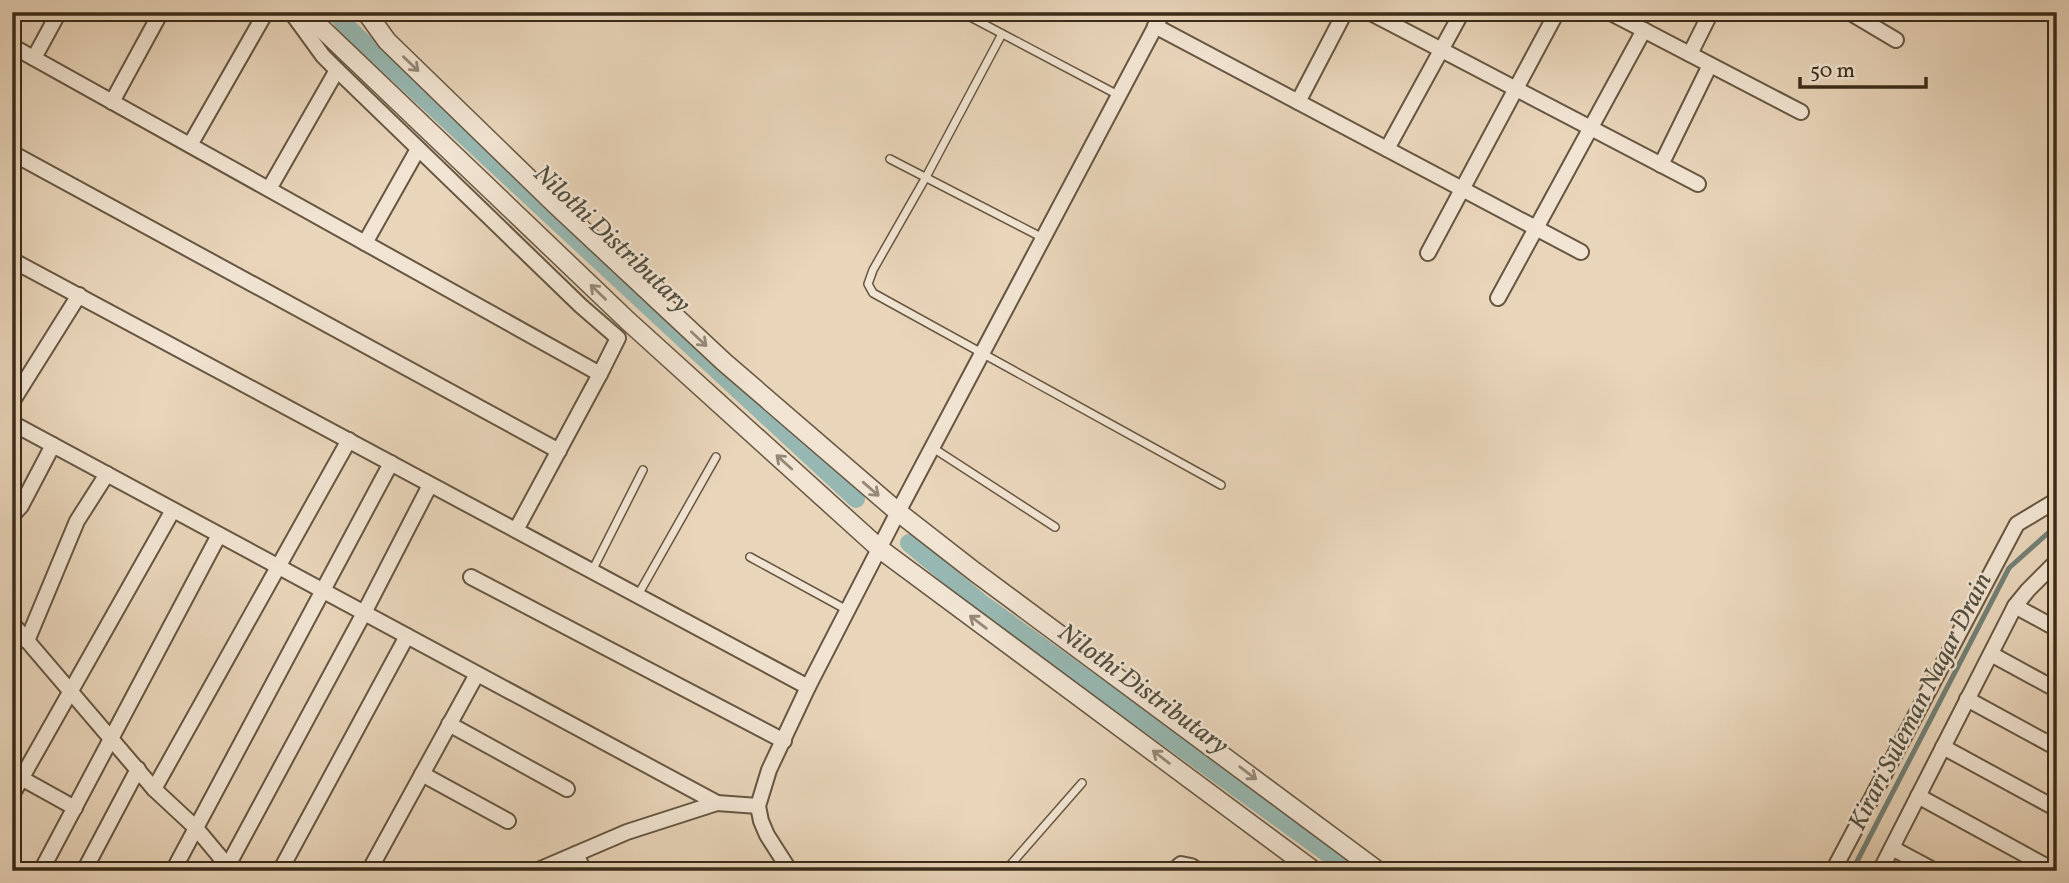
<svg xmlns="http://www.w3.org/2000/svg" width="2069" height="883" viewBox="0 0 2069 883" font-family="Vollkorn,serif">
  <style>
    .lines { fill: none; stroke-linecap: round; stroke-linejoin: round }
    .stream { stroke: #728075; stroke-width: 5 }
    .canal { stroke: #97b8b2; stroke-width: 18 }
    .service-casing { stroke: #665641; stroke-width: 10 }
    .minor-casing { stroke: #665641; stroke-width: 18 }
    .tertiary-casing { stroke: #665641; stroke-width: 21 }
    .service { stroke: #f1e4d2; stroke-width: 7 }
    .minor { stroke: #f1e4d2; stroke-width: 14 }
    .tertiary { stroke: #f1e4d2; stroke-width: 18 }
    .oneway { stroke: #968876 }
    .labels { text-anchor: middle; stroke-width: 5; stroke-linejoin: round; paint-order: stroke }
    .water-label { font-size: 26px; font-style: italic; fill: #514e3f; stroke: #f1e4d2 }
  </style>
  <rect width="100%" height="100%" fill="#e9d5ba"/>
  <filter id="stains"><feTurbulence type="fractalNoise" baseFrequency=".00286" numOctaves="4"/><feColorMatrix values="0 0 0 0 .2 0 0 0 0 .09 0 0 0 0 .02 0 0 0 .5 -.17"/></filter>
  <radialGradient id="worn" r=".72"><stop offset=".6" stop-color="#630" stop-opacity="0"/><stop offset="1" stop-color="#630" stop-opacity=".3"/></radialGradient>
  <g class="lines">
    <!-- stream -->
    <path class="stream" d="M1852,871L2009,568L2057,525"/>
    <!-- canal -->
    <g class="canal">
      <path d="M336,12L345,25L856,499"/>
      <path d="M909,543L980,602L1352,871"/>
    </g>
    <!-- service casing -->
    <g class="service-casing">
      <g id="service">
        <path d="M961,12L1118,95"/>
        <path d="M1002,34L926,177L873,270L868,284L873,293L1221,485"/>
        <path d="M890,159L1043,238"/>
        <path d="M933,448L1055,527"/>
        <path d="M750,557L847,610"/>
        <path d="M592,571L643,470"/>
        <path d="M638,595L716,457"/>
        <path d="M1102,869L1105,871"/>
        <path d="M1005,871L1082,783"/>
      </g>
    </g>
    <!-- minor casing -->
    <g class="minor-casing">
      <g id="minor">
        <path d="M291,12L323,56L337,70L581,306L618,338L600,374L516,530"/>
        <path d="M1369,12L1698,184"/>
        <path d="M1609,12L1801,112"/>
        <path d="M1849,12L1896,40"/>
        <path d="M1155,26L1581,252"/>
        <path d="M12,46L600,374"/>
        <path d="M1690,54L1711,12"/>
        <path d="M34,58L59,12"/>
        <path d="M112,102L161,12"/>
        <path d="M1298,102L1345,12"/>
        <path d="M190,145L266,12"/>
        <path d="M1387,149L1462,12"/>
        <path d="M12,153L559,451"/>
        <path d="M1661,165L1710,65"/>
        <path d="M269,189L337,70"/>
        <path d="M365,243L418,149"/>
        <path d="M1428,253L1557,12"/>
        <path d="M12,260L808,687"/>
        <path d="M1498,298L1644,30"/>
        <path d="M12,402L79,295"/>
        <path d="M12,423L717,803L758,806"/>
        <path d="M12,516L21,506L53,445"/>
        <path d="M471,577L784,741"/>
        <path d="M2015,606L2057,629"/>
        <path d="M12,623L154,789L196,828L231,870"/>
        <path d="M27,641L77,521L107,474"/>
        <path d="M1991,654L2057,690"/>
        <path d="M1967,699L2057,748"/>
        <path d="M449,724L567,789"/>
        <path d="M1943,747L2057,809"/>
        <path d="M12,773L75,808"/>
        <path d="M422,774L508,821"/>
        <path d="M154,789L349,440"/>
        <path d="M12,795L173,510"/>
        <path d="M1918,796L2055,871"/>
        <path d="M1892,848L1935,871"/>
        <path d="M576,854L584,871"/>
        <path d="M41,871L219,535"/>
        <path d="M84,871L138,769"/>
        <path d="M173,871L391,463"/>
        <path d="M225,871L364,613L430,485"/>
        <path d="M280,871L407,636"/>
        <path d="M369,871L477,674"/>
        <path d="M536,871L627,832L717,803"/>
        <path d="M790,871L767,835L761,821L758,806L769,770L808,687L898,512L1163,12"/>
        <path d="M1173,871L1181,864L1191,866L1199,871"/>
        <path d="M1833,871L2017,524L2057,500"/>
        <path d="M1880,871L2015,606L2028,590L2057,561"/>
      </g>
    </g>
    <!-- tertiary casing -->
    <g class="tertiary-casing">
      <g id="tertiary">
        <path d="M309,12L317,24L628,321L880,549L1314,871"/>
        <path d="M366,12L387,41L556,205L724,362L898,512L975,572L1378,871"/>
      </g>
    </g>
    <!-- service -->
    <use href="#service" class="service"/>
    <!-- minor -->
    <use href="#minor" class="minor"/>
    <!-- tertiary -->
    <use href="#tertiary" class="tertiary"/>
  </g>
  <!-- one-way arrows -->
  <defs><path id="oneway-shaft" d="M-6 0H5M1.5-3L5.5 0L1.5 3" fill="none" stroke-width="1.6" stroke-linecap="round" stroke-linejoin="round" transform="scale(1.75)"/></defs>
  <g class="oneway">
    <use href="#oneway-shaft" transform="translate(411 64) rotate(44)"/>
    <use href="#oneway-shaft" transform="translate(598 292) rotate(-136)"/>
    <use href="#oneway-shaft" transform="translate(699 339) rotate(43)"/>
    <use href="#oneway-shaft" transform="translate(784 462) rotate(-138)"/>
    <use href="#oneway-shaft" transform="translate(871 489) rotate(41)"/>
    <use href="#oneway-shaft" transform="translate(978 622) rotate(-143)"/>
    <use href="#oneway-shaft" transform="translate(1161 757) rotate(-143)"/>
    <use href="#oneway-shaft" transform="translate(1248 773) rotate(37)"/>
  </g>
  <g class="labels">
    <!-- water labels -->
    <g class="water-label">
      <text transform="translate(613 238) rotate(43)" y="9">Nilothi Distributary</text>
      <text transform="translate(1144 688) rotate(36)" y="9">Nilothi Distributary</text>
      <text transform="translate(1919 701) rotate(-63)" y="9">Kirari Suleman Nagar Drain</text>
    </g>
  </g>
  <!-- margin -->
  <rect width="2069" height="883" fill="none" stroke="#e9d5ba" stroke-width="42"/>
  <rect x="14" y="14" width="2041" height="855" fill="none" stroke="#3a2b19" stroke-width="3.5"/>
  <rect x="21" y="21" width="2027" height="841" fill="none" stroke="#3a2b19" stroke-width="2"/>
  <!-- scale -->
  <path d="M1800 77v10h126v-10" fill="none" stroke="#3a2b19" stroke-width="3.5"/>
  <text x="1810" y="77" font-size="21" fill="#3a2b19" stroke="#f1e4d2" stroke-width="5" paint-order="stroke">50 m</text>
  <rect width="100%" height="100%" filter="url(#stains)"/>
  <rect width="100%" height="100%" fill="url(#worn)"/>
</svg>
